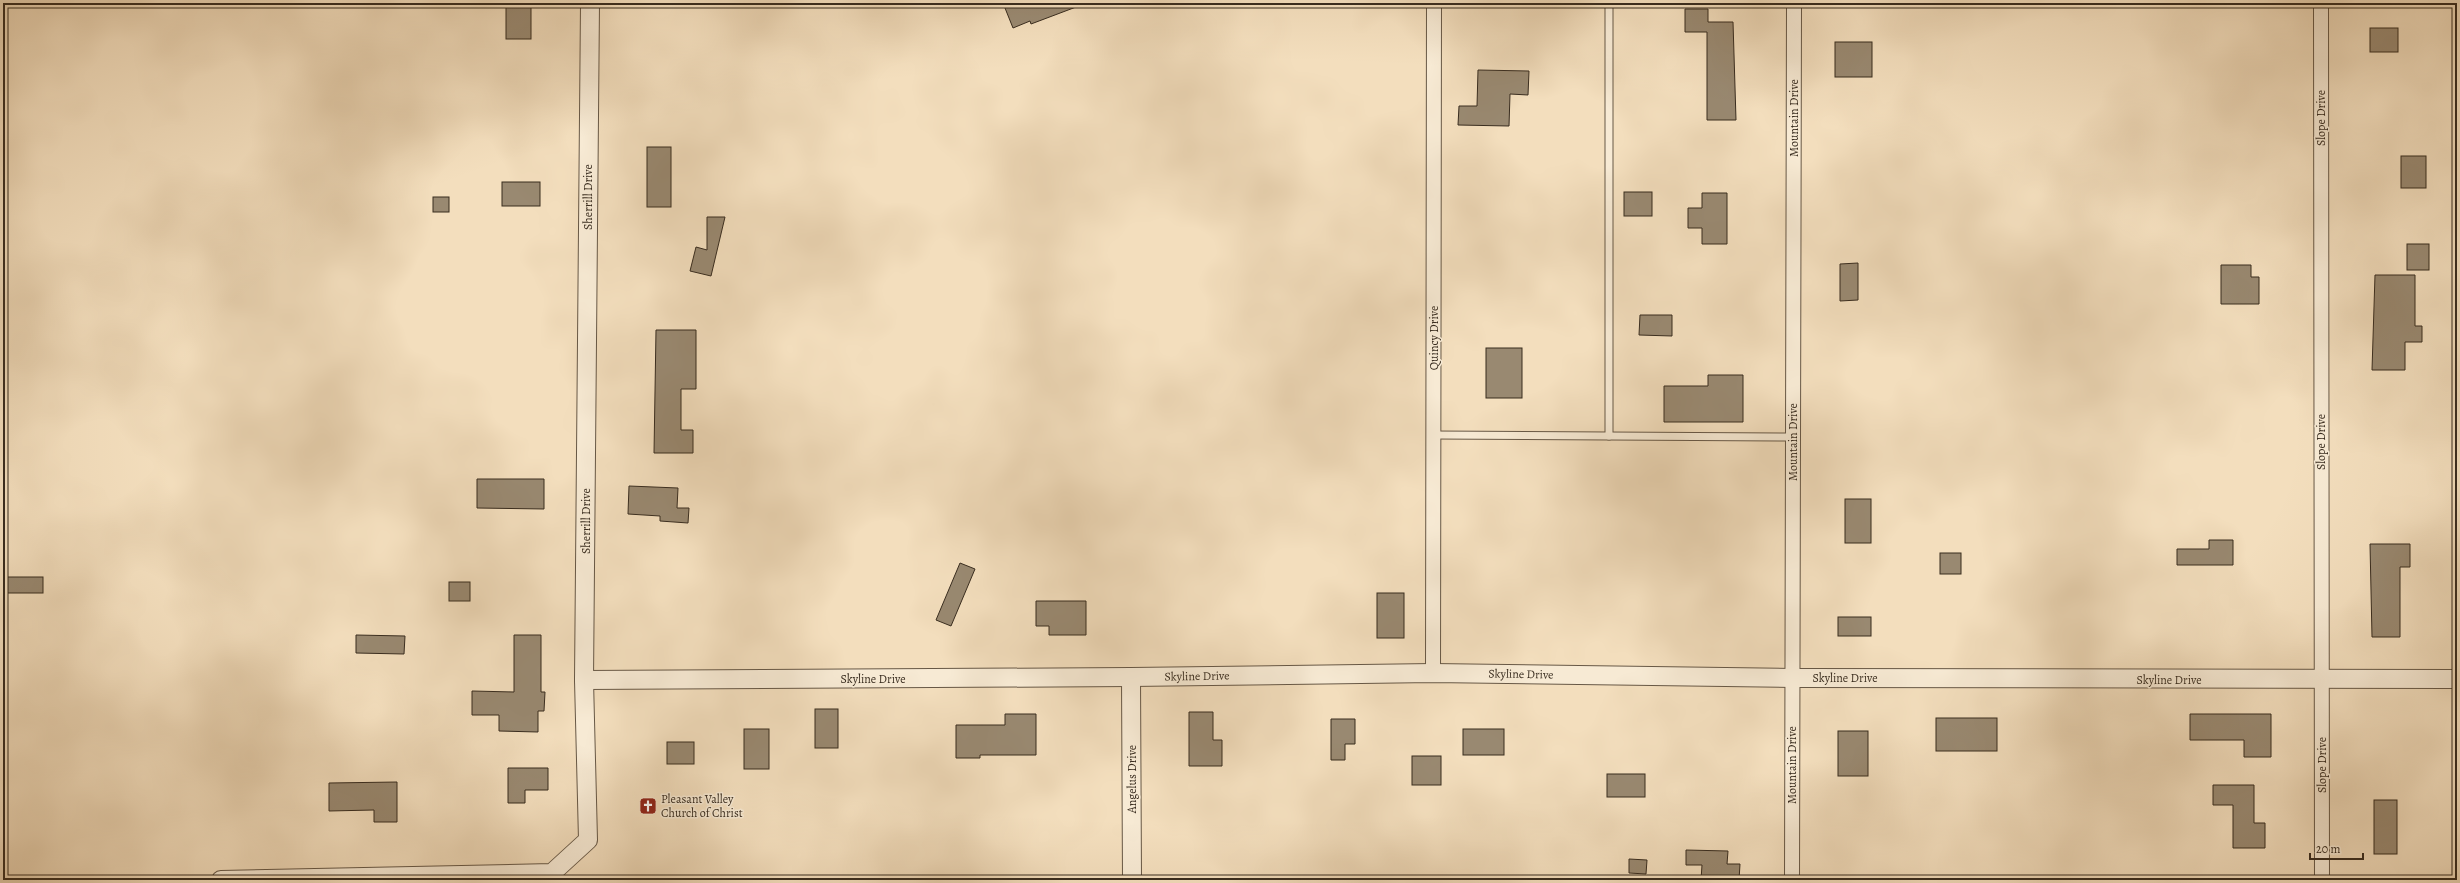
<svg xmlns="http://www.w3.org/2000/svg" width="2460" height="883" viewBox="0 0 2460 883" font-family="Alegreya,serif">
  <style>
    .building { fill: #998971; stroke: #382c1f }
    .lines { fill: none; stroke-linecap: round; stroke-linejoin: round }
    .service-casing { stroke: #675846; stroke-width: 9 }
    .minor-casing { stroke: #675846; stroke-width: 16 }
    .tertiary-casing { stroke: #675846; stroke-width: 20 }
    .service { stroke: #f7ead4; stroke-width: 7 }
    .minor { stroke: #f7ead4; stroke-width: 14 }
    .tertiary { stroke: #f7ead4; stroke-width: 18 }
    .labels { text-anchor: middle; stroke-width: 3; stroke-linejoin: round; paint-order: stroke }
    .street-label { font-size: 12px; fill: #382c1f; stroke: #f7ead4 }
    .poi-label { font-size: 12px; fill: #382c1f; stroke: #f7ead4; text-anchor: start }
  </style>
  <rect width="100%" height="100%" fill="#f3debd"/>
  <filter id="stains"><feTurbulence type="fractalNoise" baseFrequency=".005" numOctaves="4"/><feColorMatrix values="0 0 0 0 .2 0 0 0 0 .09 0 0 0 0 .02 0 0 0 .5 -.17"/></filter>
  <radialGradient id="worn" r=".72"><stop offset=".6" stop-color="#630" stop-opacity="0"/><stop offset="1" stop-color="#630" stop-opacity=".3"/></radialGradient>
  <!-- building -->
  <g class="building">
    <rect x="506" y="3" width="25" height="36"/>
    <path d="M1003,3H1083L1084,4L1031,24L1030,21L1013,28Z"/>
    <path d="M1685,9H1708V22H1733L1736,120H1707V32H1685Z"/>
    <rect x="2370" y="28" width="28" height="24"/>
    <rect x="1835" y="42" width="37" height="35"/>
    <path d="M1478,70L1529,71L1528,95L1510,94L1509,126L1458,125L1459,106H1477Z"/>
    <rect x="647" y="147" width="24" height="60"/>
    <rect x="2401" y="156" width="25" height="32"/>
    <rect x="502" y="182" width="38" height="24"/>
    <rect x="1624" y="192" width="28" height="24"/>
    <path d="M1702,193H1727V244H1702V228H1688V208H1702Z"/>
    <rect x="433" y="197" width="16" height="15"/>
    <path d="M707,217H725L711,276L690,271L696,247L707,250Z"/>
    <rect x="2407" y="244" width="22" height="26"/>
    <path d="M1858,263V300L1840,301V264Z"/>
    <path d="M2221,265H2251V277H2259V304H2221Z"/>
    <path d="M2375,275H2415V326H2422V342H2405V370H2372Z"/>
    <path d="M1640,315H1672V336L1639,335Z"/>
    <path d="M656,330H696V389H681V430H693V453H654Z"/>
    <rect x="1486" y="348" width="36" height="50"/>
    <path d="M1708,375H1743V422H1664V386H1708Z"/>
    <path d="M477,479H544V509L477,508Z"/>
    <path d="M629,486L678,488L677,508H689L688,523L660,521V516L628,514Z"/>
    <rect x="1845" y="499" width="26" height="44"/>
    <path d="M2209,540H2233V565H2177V549H2209Z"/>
    <path d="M2370,544H2410V567H2400V637H2372Z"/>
    <rect x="1940" y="553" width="21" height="21"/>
    <path d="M960,563L975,569L951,626L936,620Z"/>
    <rect x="7" y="577" width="36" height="16"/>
    <rect x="449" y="582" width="21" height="19"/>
    <rect x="1377" y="593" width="27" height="45"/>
    <path d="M1036,601H1086V635H1049V626H1036Z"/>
    <rect x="1838" y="617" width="33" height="19"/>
    <path d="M356,635L405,636L404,654L356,653Z"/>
    <path d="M514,635H541V692H545L544,711H538V732L499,731V715H472V691L514,692Z"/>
    <rect x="815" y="709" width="23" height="39"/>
    <path d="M1189,712H1213V740H1222V766H1189Z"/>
    <path d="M1005,714H1036V755H980V758H956V725H1005Z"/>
    <path d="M2190,714H2271V757H2244V740H2190Z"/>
    <rect x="1936" y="718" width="61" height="33"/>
    <path d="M1331,719H1355V744H1345V760H1331Z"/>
    <rect x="744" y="729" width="25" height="40"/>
    <rect x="1463" y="729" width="41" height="26"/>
    <rect x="1838" y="731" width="30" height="45"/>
    <rect x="667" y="742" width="27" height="22"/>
    <rect x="1412" y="756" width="29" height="29"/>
    <path d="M508,768H548V790H525V803H508Z"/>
    <rect x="1607" y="774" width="38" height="23"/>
    <path d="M397,782V822H374V810L329,811V783Z"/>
    <path d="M2213,785H2254V823H2265V848H2233V805H2213Z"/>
    <rect x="2374" y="800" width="23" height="54"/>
    <path d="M1686,850L1728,851L1727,864H1740L1739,880H1701L1702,865H1686Z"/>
    <path d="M1629,859L1647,860L1646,874L1629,873Z"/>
  </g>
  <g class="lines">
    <!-- service casing -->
    <g class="service-casing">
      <g id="service">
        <path d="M1609,3V436"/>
        <path d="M1434,435L1793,437"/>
      </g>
    </g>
    <!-- minor casing -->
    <g class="minor-casing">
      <g id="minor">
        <path d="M2321,3L2322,880"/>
        <path d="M1433,673L1434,3"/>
        <path d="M1792,880L1794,3"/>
      </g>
    </g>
    <!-- tertiary casing -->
    <g class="tertiary-casing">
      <g id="tertiary">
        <path d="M1131,677L1132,880"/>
        <path d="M584,680L1131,677L1433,673L1793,678L2457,679"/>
        <path d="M221,880L552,873L588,840L584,680L590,3"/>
      </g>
    </g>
    <!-- service -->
    <use href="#service" class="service"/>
    <!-- minor -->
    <use href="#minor" class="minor"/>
    <!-- tertiary -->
    <use href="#tertiary" class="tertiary"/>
  </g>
  <!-- icons -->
  <defs>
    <g id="church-square" transform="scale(0.9)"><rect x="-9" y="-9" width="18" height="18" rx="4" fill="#8f2418" stroke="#f7ead4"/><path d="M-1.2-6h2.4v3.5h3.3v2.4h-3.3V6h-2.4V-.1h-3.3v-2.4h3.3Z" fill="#fff"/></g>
  </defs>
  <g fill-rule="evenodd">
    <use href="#church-square" x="648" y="806"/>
  </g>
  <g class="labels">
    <!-- street labels -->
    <g class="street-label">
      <text transform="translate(1794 118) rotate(-90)" y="4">Mountain Drive</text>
      <text transform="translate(2321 118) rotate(-90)" y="4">Slope Drive</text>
      <text transform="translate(588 197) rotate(-90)" y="4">Sherrill Drive</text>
      <text transform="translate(1434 338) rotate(-90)" y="4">Quincy Drive</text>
      <text transform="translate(1793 442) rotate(-90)" y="4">Mountain Drive</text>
      <text transform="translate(2321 442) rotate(-90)" y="4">Slope Drive</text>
      <text transform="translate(586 521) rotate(-90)" y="4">Sherrill Drive</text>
      <text transform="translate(1521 674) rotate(1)" y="4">Skyline Drive</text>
      <text transform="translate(1197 676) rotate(-1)" y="4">Skyline Drive</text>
      <text x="1845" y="682">Skyline Drive</text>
      <text x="873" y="683">Skyline Drive</text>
      <text x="2169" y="684">Skyline Drive</text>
      <text transform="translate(1792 765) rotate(-90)" y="4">Mountain Drive</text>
      <text transform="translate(2322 765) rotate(-90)" y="4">Slope Drive</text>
      <text transform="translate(1132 779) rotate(-90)" y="4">Angelus Drive</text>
    </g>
    <!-- poi labels -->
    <g class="poi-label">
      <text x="661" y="803">Pleasant Valley<tspan x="661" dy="14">Church of Christ</tspan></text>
    </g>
  </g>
  <!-- margin -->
  <rect width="2460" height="883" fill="none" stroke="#f3debd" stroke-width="16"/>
  <rect x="4" y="4" width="2452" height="875" fill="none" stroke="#382c1f" stroke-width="2"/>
  <rect x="8" y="8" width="2444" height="867" fill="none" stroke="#382c1f"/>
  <!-- scale -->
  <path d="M2310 853v6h53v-6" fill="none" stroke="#382c1f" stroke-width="2"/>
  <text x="2316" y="853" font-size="12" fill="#382c1f" stroke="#f7ead4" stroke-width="3" paint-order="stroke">20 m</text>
  <rect width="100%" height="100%" filter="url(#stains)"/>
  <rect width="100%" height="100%" fill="url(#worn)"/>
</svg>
